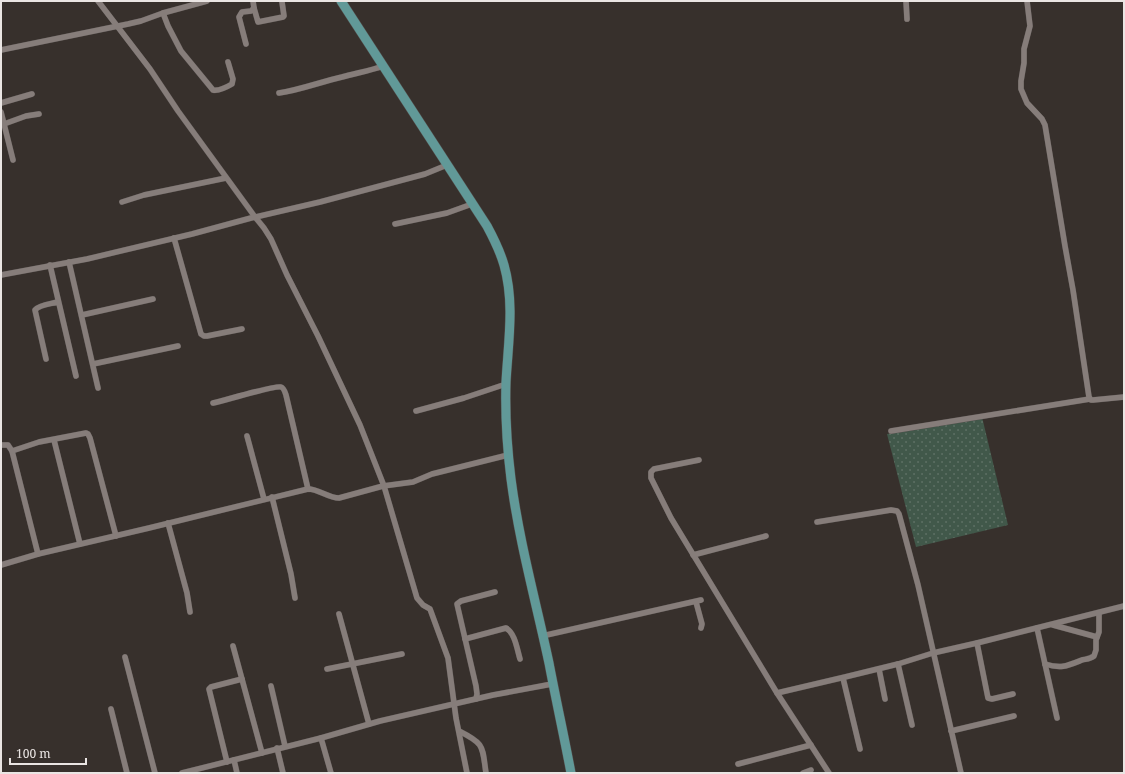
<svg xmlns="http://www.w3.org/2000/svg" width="1125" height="774" viewBox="0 0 1125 774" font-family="'Noto Serif',serif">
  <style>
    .grass { fill: url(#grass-dots) }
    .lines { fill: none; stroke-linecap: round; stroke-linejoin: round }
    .minor-casing { stroke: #534d4b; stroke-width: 6 }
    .primary-casing { stroke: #534d4b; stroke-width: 10 }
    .minor { stroke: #867d7a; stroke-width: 5.5 }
    .primary { stroke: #619998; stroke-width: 9 }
  </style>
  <defs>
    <pattern id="grass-dots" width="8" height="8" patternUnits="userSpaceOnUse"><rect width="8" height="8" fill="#41584a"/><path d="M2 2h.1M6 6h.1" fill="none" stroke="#5d7064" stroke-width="1.8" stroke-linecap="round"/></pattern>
  </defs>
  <rect width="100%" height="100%" fill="#37302c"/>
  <!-- grass -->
  <path class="grass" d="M982,417L1008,525L916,547L887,434Z"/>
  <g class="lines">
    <!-- minor casing -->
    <g class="minor-casing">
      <g id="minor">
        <path d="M98,1L150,69L178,111L255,217L264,228L271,239L287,275L318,336L360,425L384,486L417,598L423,605L430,609L448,658L456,718L467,773"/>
        <path d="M906,1L907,19"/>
        <path d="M1027,1L1030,26L1024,49V63L1021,81V89L1027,103L1042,119L1045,125L1065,246L1073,290L1089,397L1091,400H1093L1124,397"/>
        <path d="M254,8L258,22L283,17L284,16L282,2"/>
        <path d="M163,13L168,26L181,51L213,90C219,91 227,87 232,84L233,79L228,62"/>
        <path d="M246,44L239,17L242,12L251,11L254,8L253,1"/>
        <path d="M1,50L128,24L141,21L163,13L207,1"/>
        <path d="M279,93C300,90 320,82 342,77C356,73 370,71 383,66"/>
        <path d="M1,103L32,94"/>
        <path d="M1,112L13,160"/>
        <path d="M4,124L26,116L39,114"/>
        <path d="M122,202L144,195L226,178"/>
        <path d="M395,224L447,213L472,204"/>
        <path d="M174,238L201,334L204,336H207L242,329"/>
        <path d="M69,262L98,388"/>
        <path d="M50,265L76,376"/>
        <path d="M1,275L87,259L192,234L251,218L320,202L425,174L447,165"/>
        <path d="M82,315L153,299"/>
        <path d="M46,359L35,310C40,304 51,304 58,302"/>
        <path d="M93,364L178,346"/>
        <path d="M213,403C223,401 275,385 281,387C284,388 285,392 286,395L308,489"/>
        <path d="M416,411L464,398L506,384"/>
        <path d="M891,431L1090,399"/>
        <path d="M247,436L264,499"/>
        <path d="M54,440L80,544"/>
        <path d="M1,445H8L12,451L38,554"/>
        <path d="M12,451L39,442L86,433L88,434L90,438L116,536"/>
        <path d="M699,460L654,469L651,472V478L671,518L777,693L829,773"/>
        <path d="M272,497L291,574L295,598"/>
        <path d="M817,522L891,510L897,511L899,514L918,585L961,773"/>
        <path d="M168,523L187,593L190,612"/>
        <path d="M693,555L766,536"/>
        <path d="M1,565L38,554L149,528L308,489C319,489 328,498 339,498L383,486L413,482L432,474L508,455"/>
        <path d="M696,602L702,624L701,628"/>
        <path d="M339,614L369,724"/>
        <path d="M1053,625L1097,637"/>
        <path d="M1037,628L1057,718"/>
        <path d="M542,636L701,600"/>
        <path d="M465,639L506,628C515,633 517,649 520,659"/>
        <path d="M977,643L988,698L992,699L1013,694"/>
        <path d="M233,646L262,753"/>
        <path d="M125,657L155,773"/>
        <path d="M898,664L912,725"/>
        <path d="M1045,664C1061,669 1067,666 1082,660C1086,659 1090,659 1094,656L1096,650V640L1099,632V613"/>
        <path d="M327,669L402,654"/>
        <path d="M879,669L885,699"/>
        <path d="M843,678L860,749"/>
        <path d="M271,686L285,746"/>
        <path d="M777,693L845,677L898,664L933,653L977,643L1124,606"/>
        <path d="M476,699L477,694L476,686L457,604L461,601L495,592"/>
        <path d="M111,709L127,773"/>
        <path d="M459,731C485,744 482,746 486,773"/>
        <path d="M951,731L1014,716"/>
        <path d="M321,738L331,773"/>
        <path d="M277,748L283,773"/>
        <path d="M234,760L237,773"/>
        <path d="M227,762L209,689L211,687L242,679"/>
        <path d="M738,764L811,745"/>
        <path d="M182,773L321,738L380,721L493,695L552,684"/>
        <path d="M803,773L811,770"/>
      </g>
    </g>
    <!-- primary casing -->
    <g class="primary-casing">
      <path id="primary" d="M341,1L487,226C494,239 500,251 504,265C515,303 508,344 506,382C505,414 507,447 511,479C519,541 536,602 549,663C556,700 564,736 571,773"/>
    </g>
    <!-- minor -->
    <use href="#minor" class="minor"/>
    <!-- primary -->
    <use href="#primary" class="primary"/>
  </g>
  <!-- border -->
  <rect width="1125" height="774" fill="none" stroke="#eae5e3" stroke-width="4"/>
  <!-- scale -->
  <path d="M10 758v6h76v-6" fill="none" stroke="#eae5e3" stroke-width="2"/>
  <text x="16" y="758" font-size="12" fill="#eae5e3" stroke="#37302c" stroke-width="3" paint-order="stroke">100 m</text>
</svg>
